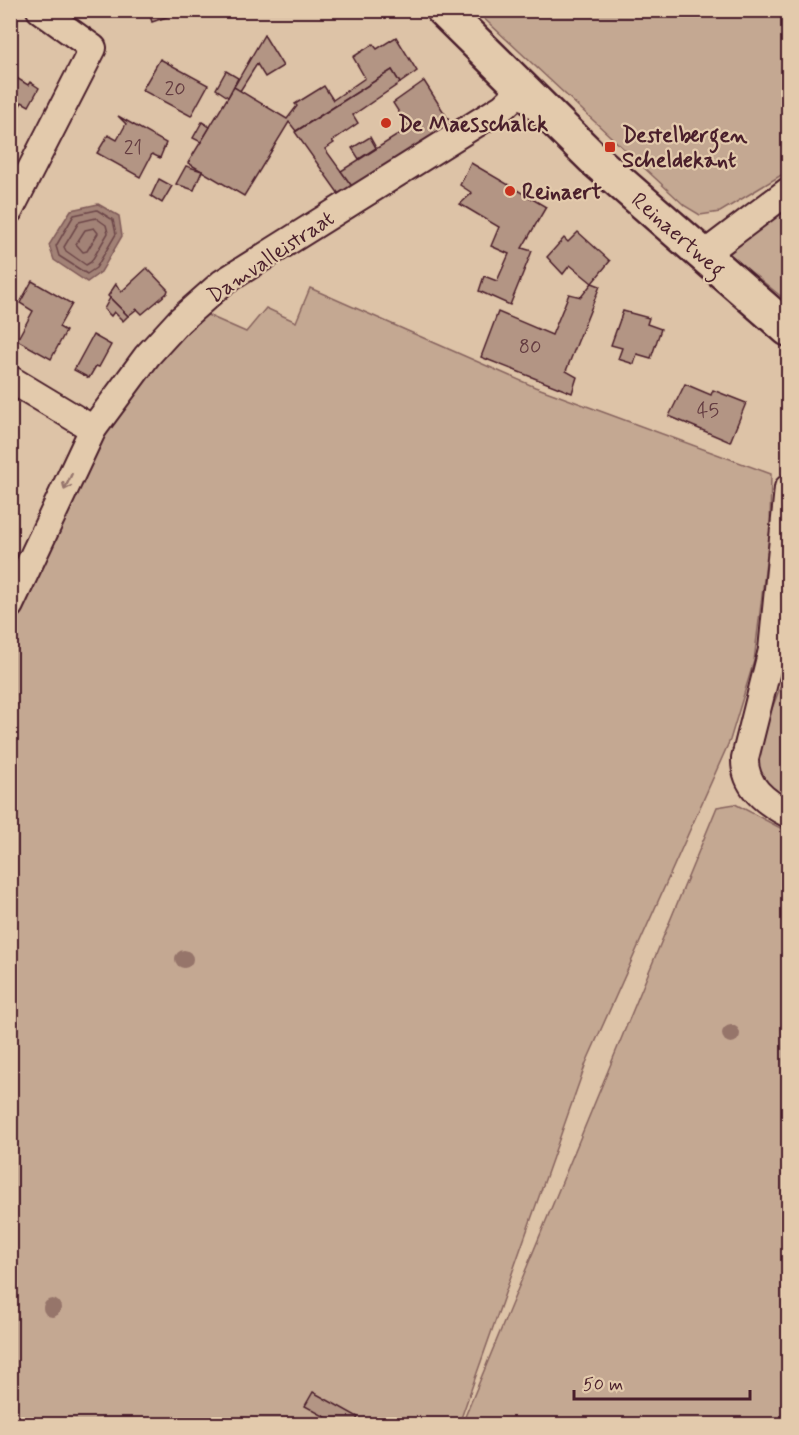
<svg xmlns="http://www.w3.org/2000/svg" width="799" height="1435" viewBox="0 0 799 1435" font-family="Mynerve,sans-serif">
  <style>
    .green { fill: #c4a892; stroke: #87645e; stroke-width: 1.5 }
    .water { fill: #a28276; stroke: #7f5a58; stroke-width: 1.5 }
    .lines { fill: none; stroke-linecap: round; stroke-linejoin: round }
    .shore { stroke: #6d4749; stroke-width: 1.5 }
    .building { fill: #b39584; stroke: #4a1f2b; stroke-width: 1.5 }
    .minor-casing { stroke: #4a1f2b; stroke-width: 30 }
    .major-casing { stroke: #4a1f2b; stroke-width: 38 }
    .minor { stroke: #e3caac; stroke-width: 26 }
    .major { stroke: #e3caac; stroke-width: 33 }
    .tree { fill: #96746b }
    .oneway { stroke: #96746c }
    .poi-dot { fill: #c8321e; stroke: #e3caac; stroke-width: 2 }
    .labels { text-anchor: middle; stroke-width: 4.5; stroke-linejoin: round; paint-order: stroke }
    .number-label { font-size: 20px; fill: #643c41 }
    .poi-label { font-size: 22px; font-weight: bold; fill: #4a1f2b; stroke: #e3caac; text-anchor: start }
    .street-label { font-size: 22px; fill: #4a1f2b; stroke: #e3caac }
  </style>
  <rect width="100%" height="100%" fill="#ddc3a7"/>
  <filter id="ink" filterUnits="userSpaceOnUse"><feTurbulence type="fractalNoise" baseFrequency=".0167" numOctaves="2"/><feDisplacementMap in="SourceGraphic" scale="12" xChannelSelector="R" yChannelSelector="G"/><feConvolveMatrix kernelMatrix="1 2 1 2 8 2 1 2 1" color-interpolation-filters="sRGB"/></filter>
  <g filter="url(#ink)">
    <!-- green -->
    <g class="green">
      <path d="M476,11H788V171L720,212L700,215L685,206Z"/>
      <path d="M788,204V302L729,254L734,250V241Z"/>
      <path d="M310,288L535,387L771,474L770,530L754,661L730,740L586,1063L459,1424H11V630L113,414L171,346L205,314L246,332L266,308L296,322Z"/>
      <path d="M788,649V799L767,783L757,765V747L785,675Z"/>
      <path d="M735,804L788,832V1424H462L717,807Z"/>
    </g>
    <!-- water -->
    <path class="water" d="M98,204L119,216L122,236L101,272L87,282L54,260L49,245L71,210Z"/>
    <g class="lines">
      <!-- shore -->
      <g class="shore">
        <path d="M97,210L113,220L116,234L96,268L87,274L59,256L56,246L74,215Z"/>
        <path d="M96,218L106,225L108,233L91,262L86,265L66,251L64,247L79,222Z"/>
        <path d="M94,228L98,233L87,251L83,252L76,244L85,230Z"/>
      </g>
    </g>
    <!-- building -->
    <g class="building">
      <path d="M148,10H181V12L152,22Z"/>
      <path d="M264,35L283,66L265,77L257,64L240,91L234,87Z"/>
      <path d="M396,37L417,71L400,83L392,70L296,131L289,122L244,196L188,163L234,87L287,119L297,106L295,104L324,86L333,100L365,78L353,57L373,44L377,49Z"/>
      <path d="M160,59L208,85L191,116L142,90Z"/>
      <path d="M392,70L400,83L353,115L358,123L332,141L334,143L325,149L354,189L341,197L295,132Z"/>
      <path d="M226,71L238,78L228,97L216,89Z"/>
      <path d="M10,74L28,85L30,82L39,88L29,106L22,102L10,122Z"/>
      <path d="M424,81L452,125L354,189L341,171L409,128L393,103Z"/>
      <path d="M118,116L166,143L160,158L152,154L140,177L97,153L108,135L117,140L126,124Z"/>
      <path d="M202,122L210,127L201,142L193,138Z"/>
      <path d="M370,137L376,148L359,159L352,148Z"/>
      <path d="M471,163L546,207L522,248L532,251L510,305L479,291L484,276L497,281L509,254L491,246L499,227L460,204L472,193L460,185Z"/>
      <path d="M186,166L202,171L194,190L176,184Z"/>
      <path d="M159,179L172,186L162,203L151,196Z"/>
      <path d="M578,232L610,261L592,283L570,265L563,274L547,257L564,238L568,242Z"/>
      <path d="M147,268L168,290L167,293L142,314L137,309L128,316L108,296L116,284L121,292Z"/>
      <path d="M32,281L72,304L59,327L66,331L51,359L17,340L33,311L20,303Z"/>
      <path d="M592,283L600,286L566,371L577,377L572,393L481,357L498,312L552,335L569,294L581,297Z"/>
      <path d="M110,298L128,316L123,321L114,312L111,316L104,309Z"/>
      <path d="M623,311L649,318L647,324L661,329L651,358L637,354L634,364L618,359L622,348L611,345Z"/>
      <path d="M93,335L111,345L99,367L96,366L89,378L74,370Z"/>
      <path d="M685,384L711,395L713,390L746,403L730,442L669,416Z"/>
      <path d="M313,1392L358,1417L354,1424H338L305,1406Z"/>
    </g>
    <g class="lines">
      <!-- minor casing -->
      <g class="minor-casing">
        <g id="minor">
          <path d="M10,210L93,48L40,10"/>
          <path d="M702,256L788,191"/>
          <path d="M10,379L93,429"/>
          <path d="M788,488L772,650L745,758C744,786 765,802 788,814"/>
          <path d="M10,605L93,429L147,356L179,321L222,283L503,107L521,90"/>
        </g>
      </g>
      <!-- major casing -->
      <g class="major-casing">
        <path id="major" d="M443,10L596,161L788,329"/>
      </g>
      <!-- minor -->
      <use href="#minor" class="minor"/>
      <!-- major -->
      <use href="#major" class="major"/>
    </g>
    <!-- trees -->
    <g class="tree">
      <circle cx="184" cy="959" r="9"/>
      <circle cx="731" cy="1034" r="9"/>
      <circle cx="52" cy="1308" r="9"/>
    </g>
    <!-- one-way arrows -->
    <defs><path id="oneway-shaft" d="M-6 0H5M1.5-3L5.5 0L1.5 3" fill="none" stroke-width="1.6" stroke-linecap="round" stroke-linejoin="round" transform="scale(1.5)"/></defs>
    <use class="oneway" href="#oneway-shaft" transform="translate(68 482) rotate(115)"/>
  </g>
  <!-- markers -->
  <g class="poi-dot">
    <circle cx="386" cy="123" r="6"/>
    <rect x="604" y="141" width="12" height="12" rx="3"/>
    <circle cx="510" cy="191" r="6"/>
  </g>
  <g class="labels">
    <!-- number labels -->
    <g class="number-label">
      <text x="175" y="95">20</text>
      <text x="133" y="154">21</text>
      <text x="530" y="353">80</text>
      <text x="708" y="417">45</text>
    </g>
    <!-- poi labels -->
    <g class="poi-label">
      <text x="398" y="131">De Maesschalck</text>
      <text x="622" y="142">Destelbergen<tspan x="622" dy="25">Scheldekant</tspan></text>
      <text x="522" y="199">Reinaert</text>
    </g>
    <!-- street labels -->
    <g class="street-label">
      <text transform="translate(679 234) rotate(41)" y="8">Reinaertweg</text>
      <text transform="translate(270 256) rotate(-34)" y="8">Damvalleistraat</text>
    </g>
  </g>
  <!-- margin -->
  <rect width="799" height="1435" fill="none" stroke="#e3caac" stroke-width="36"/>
  <rect x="18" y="18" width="763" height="1399" fill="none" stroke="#4a1f2b" stroke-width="2" filter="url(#ink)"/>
  <!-- scale -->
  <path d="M574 1390v9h176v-9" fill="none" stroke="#4a1f2b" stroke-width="3"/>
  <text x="583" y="1390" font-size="18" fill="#4a1f2b" stroke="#e3caac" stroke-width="4.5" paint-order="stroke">50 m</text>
</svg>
